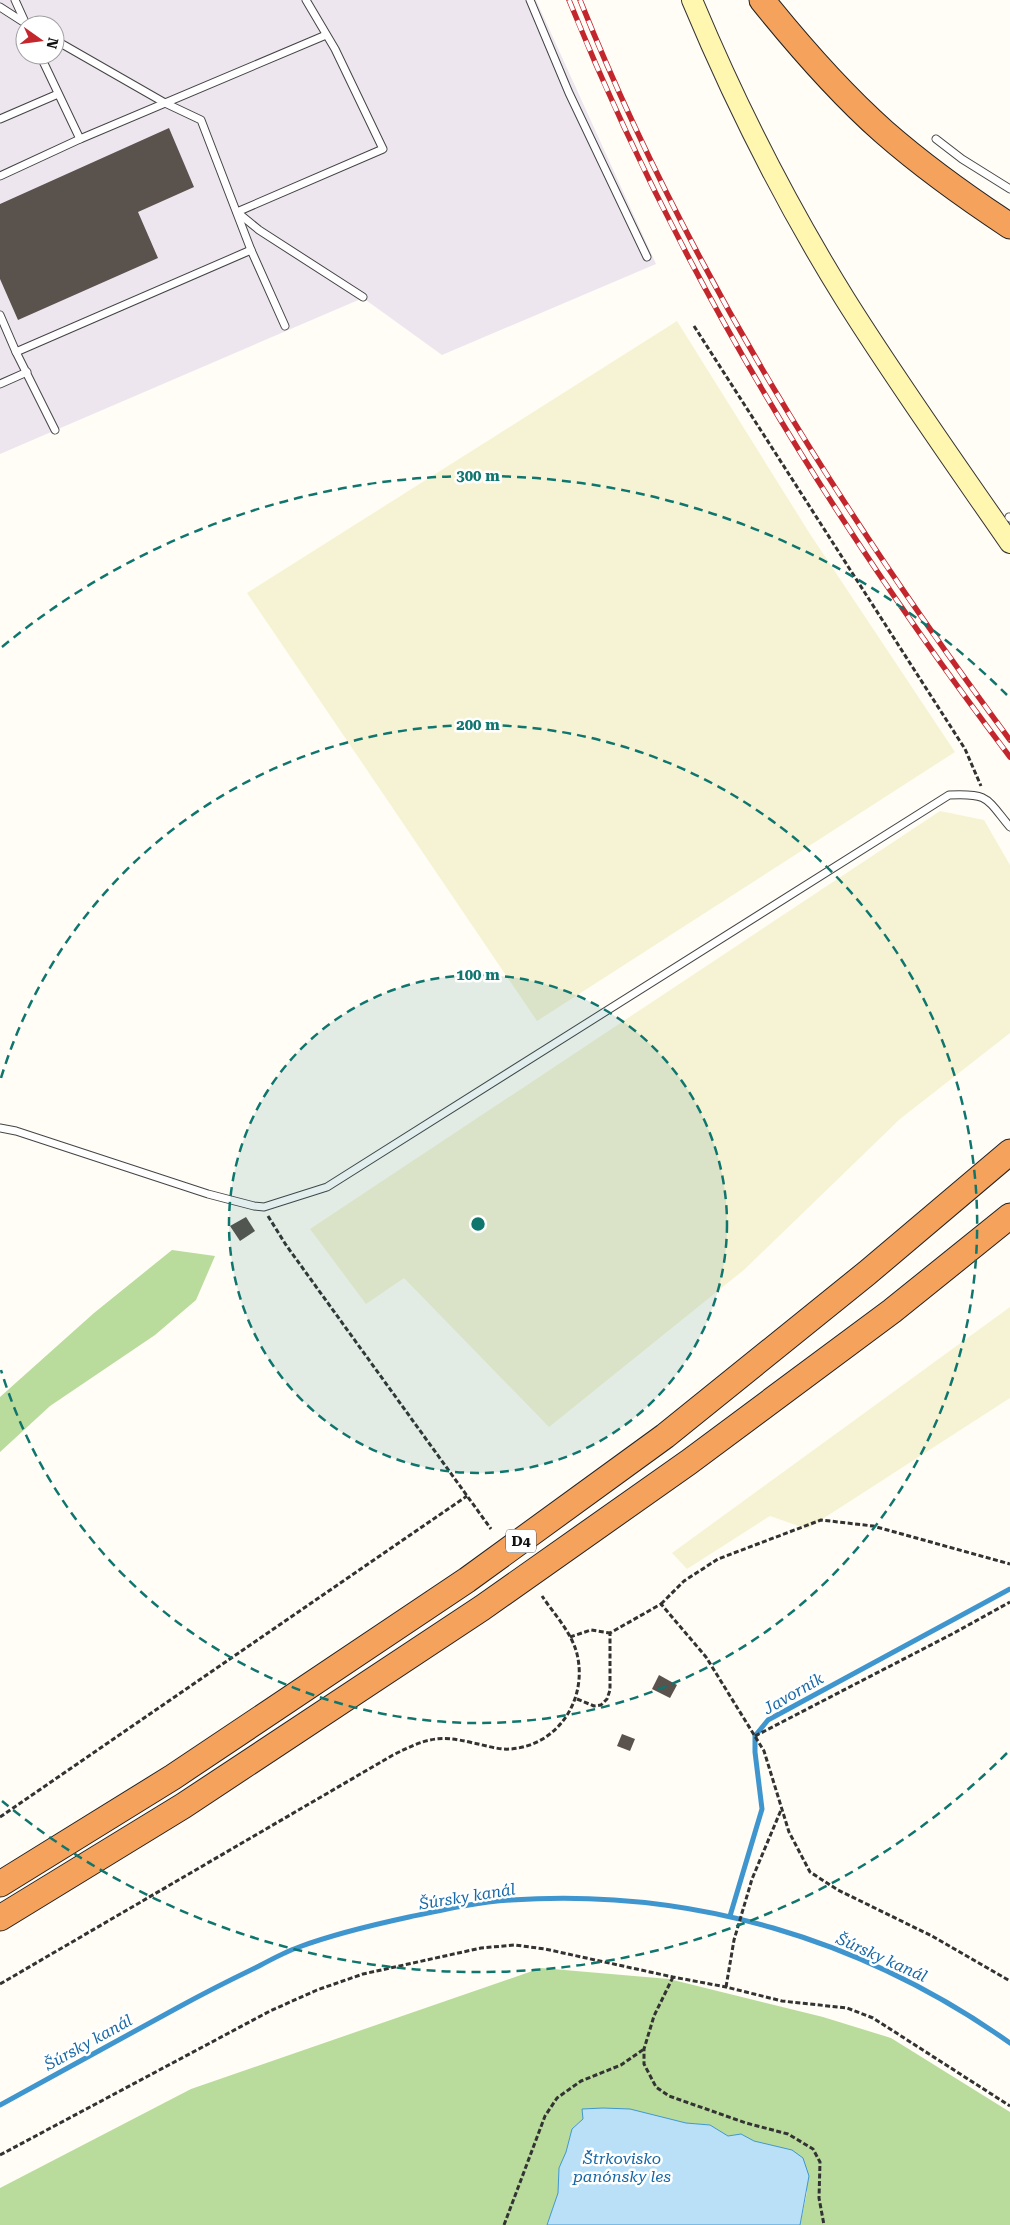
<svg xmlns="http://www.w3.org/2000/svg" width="1010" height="2225" viewBox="0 0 1010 2225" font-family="'Roboto Serif',serif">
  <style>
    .industrial { fill: #eee6ef; fill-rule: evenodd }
    .farmland { fill: #f6f3d4 }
    .forest { fill: #b9dc9c }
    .water { fill: #b9e0f7; stroke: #3f96cf }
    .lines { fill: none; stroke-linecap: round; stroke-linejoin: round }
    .stream { stroke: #3f96cf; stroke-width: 5 }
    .building { fill: #5a524d }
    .service-casing { stroke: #444; stroke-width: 9 }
    .secondary-casing { stroke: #333; stroke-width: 22 }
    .motorway-casing { stroke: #222; stroke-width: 27 }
    .path { stroke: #333; stroke-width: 3; stroke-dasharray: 5 2.5; stroke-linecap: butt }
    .service { stroke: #fff; stroke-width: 7 }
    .secondary { stroke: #fff6b0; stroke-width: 20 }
    .motorway { stroke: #f5a25d; stroke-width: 25 }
    .rail-casing { stroke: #c4262e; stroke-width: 5.5 }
    .rail { stroke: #fff; stroke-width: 4; stroke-dasharray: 11; stroke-linecap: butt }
    .ring { fill: none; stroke: #0f766e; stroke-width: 2.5; stroke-dasharray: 9 6 }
    .labels { text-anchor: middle; stroke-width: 5; stroke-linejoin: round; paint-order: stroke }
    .shield { fill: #fff; stroke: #585858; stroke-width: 1 }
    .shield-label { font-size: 14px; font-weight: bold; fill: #111 }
    .water-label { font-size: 16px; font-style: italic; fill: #1768a6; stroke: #fff }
    .centre { fill: #0f766e; stroke: #fff; stroke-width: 2.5 }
    .ring-label { font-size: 15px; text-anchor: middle; font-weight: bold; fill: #0f766e; stroke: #fff; stroke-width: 5; stroke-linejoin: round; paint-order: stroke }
  </style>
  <rect width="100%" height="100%" fill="#fffdf5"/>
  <!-- industrial -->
  <path class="industrial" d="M0,0H536L656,264L442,355L363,298L0,454ZM25,25H55V55H25Z"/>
  <!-- farmland -->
  <g class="farmland">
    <path d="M677,321L810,534L955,752L537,1021L247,593Z"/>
    <path d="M940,811L984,820L1010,865V1033L900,1119L745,1269L549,1427L404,1278L366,1304L310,1229Z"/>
    <path d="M1010,1307V1398L807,1529L770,1516L687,1569L672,1553Z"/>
  </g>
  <!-- forest -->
  <g class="forest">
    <path d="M172,1250L215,1256L196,1300L155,1335L50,1406L0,1452V1397L94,1313Z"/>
    <path d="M541,1968L669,1979L823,2017L891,2038L1010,2112V2225H800L807,2192L792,2150L754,2141L741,2134L728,2136L710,2125L686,2123L630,2109L583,2119L572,2129L566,2152L559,2168L558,2193L547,2225H0V2188L191,2089Z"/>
  </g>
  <!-- water -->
  <path class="water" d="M603,2108L630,2109L686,2123L710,2125L728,2136L741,2134L754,2141L792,2150L803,2158L809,2176L800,2225H547L558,2193L559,2168L566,2152L572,2129L583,2119L582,2109Z"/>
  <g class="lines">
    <!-- stream -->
    <g class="stream">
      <path d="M730,1916L762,1809L755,1752V1736L768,1720L1010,1589"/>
      <path d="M0,2105C59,2073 118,2040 177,2008C204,1993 232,1979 259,1966C272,1959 285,1952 299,1947C334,1934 372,1925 409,1917C442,1910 477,1902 511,1900C692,1888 863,1939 1010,2043"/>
    </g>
  </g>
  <!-- building -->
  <g class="building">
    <path d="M169,128L194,187L138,212L158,258L18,320L0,279V204Z"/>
    <path d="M246,1217L255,1231L240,1241L230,1226Z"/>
    <path d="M659,1675L677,1685L670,1698L652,1689Z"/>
    <path d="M622,1734L635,1739L630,1751L617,1746Z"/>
  </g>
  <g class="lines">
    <!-- service casing -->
    <g class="service-casing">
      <g id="service">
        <path d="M15,0L25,22"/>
        <path d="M306,0L335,49L383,149L237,212L259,230L363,297"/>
        <path d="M530,0L569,93L647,257"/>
        <path d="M0,7L28,25"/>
        <path d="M55,40L165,103L201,120L251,250L285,326"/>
        <path d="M40,55L80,139"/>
        <path d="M0,119L58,94"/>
        <path d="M936,139L962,159L1010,189"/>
        <path d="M0,176L80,139L326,35"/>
        <path d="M0,315L16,352L251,250"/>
        <path d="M16,352L55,430"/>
        <path d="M0,384L27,372"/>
        <path d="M1009,517L1010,518"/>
        <path d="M0,1128L16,1131L208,1194L254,1206L264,1207L327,1187L949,795C989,793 986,798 1010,827"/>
      </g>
    </g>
    <!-- secondary casing -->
    <g class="secondary-casing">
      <path id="secondary" d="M692,0C735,103 786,204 845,299C897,382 954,462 1010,543"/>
    </g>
    <!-- motorway casing -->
    <g class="motorway-casing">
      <g id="motorway">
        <path d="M762,0C799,46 840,93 884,132C924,167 966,197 1010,226"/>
        <path d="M0,1884L173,1777L467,1580L665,1436L867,1273L1010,1152"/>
        <path d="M0,1918L183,1806L482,1608L689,1462L892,1311L1010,1216"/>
      </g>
    </g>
    <!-- path -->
    <g class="path">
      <path d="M694,326L965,749L981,786"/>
      <path d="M268,1216L286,1245L491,1529"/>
      <path d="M661,1604L684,1581L718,1559L821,1520L873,1526L1010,1564"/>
      <path d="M570,1637L591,1630L610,1633"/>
      <path d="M577,1699L594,1706L601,1705L607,1699L610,1690V1633L661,1604L706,1657L764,1751L789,1832L810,1872L838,1890L932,1936L1010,1981"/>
      <path d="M755,1736L954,1633L1010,1602"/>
      <path d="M0,1817L467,1496"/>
      <path d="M673,1977L654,2016L644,2049V2064L656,2087L669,2096L746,2123L788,2134L813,2149L820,2162L819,2198L824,2225"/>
      <path d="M0,1984L393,1755C425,1739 438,1734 473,1743C485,1745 498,1750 510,1749C558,1746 588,1699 577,1654C572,1633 554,1614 542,1596"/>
      <path d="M726,1987L734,1940L752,1879L781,1810"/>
      <path d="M0,2155L270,2011L317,1990L363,1974L481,1948L515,1945L545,1949L673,1977L726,1987L782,2001L847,2008L873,2018L1010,2106"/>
      <path d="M504,2225L545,2116L557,2098L581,2081L621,2065L644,2049"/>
    </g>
    <!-- service -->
    <use href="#service" class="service"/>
    <!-- secondary -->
    <use href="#secondary" class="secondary"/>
    <!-- motorway -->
    <use href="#motorway" class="motorway"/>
    <!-- rail casing -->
    <g class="rail-casing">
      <g id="rail">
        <path d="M569,0C679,273 833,523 1010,757"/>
        <path d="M580,0C687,268 839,509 1010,740"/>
      </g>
    </g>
    <!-- rail -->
    <use href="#rail" class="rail"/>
  </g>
  <!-- distance rings -->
  <circle cx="478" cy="1224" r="249" fill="#0f766e" fill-opacity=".12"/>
  <g class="ring">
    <circle cx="478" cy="1224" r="249"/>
    <path d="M1 1078A499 499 0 1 1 1 1370"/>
    <path d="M1007 1753A748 748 0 0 1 2 1801M2 647A748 748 0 0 1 1007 695"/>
  </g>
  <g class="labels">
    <!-- shield labels -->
    <rect class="shield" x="506" y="1529.5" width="30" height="23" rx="4"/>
    <g class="shield-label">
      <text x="521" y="1546">D4</text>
    </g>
    <!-- water labels -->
    <g class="water-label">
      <text transform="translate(793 1693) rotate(-30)" y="6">Javorník</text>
      <text transform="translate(467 1896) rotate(-9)" y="6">Šúrsky kanál</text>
      <text transform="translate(882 1957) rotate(24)" y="6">Šúrsky kanál</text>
      <text transform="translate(88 2042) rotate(-29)" y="6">Šúrsky kanál</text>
      <text x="622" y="2164">Štrkovisko<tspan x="622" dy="18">panónsky les</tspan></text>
    </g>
  </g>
  <circle cx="478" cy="1224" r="8" class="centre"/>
  <g class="ring-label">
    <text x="478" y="481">300 m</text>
    <text x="478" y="730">200 m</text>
    <text x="478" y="980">100 m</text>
  </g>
  <!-- north arrow -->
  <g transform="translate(40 40) rotate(104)"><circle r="24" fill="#ffffff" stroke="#a0a0a0"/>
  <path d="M0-4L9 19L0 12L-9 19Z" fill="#c4262e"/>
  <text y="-8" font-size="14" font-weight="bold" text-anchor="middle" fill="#111111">N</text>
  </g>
</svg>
